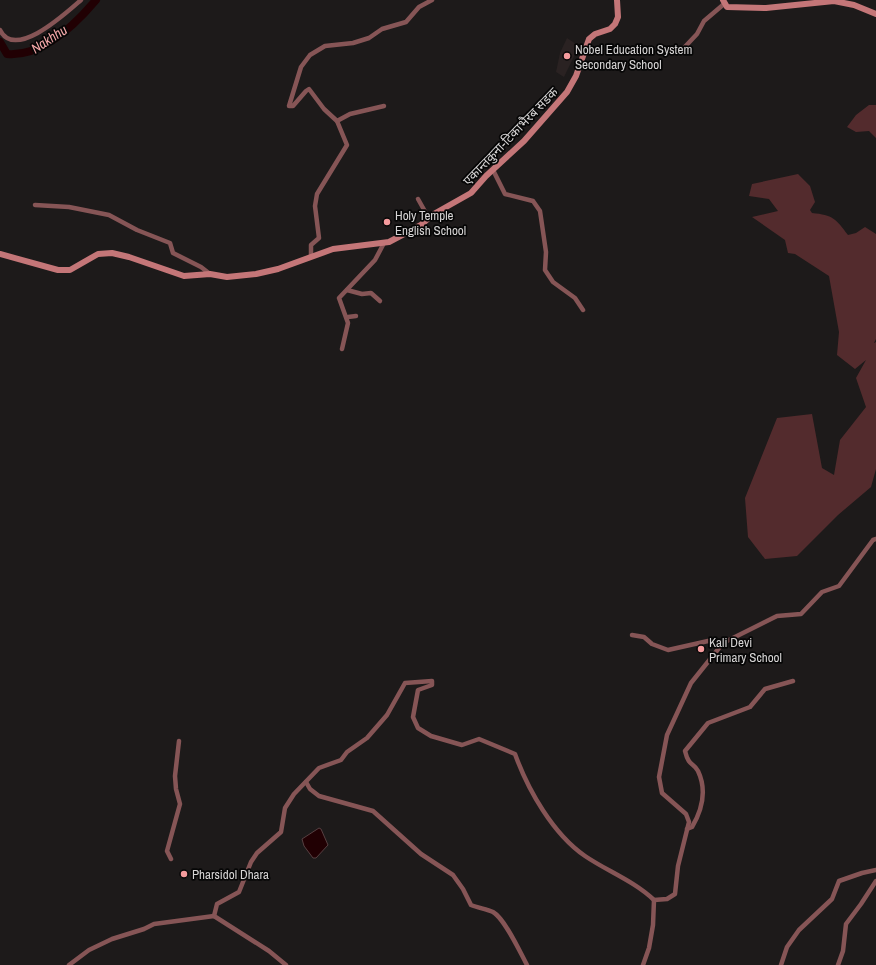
<svg xmlns="http://www.w3.org/2000/svg" width="876" height="965" viewBox="0 0 876 965" font-family="'Archivo Narrow','Noto Sans Devanagari',sans-serif">
  <style>
    .built { fill: #2a2222 }
    .green { fill: #532b2d }
    .water { fill: #210003; stroke: #574042 }
    .lines { fill: none; stroke-linecap: round; stroke-linejoin: round }
    .river { stroke: #210003; stroke-width: 8 }
    .minor { stroke: #865556; stroke-width: 4.5 }
    .secondary { stroke: #c47678; stroke-width: 6 }
    .poi-dot { fill: #f59b9d; stroke: #060606; stroke-width: 1.5 }
    .labels { text-anchor: middle; stroke-width: 3.5; stroke-linejoin: round; paint-order: stroke }
    .poi-label { font-size: 13px; fill: #d6d4d4; stroke: #060606; text-anchor: start }
    .street-label { font-size: 13px; fill: #d6d4d4; stroke: #060606 }
    .water-label { font-size: 14px; font-style: italic; fill: #f6a9aa; stroke: #060606 }
  </style>
  <rect width="100%" height="100%" fill="#1d1a1a"/>
  <!-- built -->
  <path class="built" d="M567,38L579,46L564,77L556,72L560,53Z"/>
  <!-- green -->
  <g class="green">
    <path d="M869,105H876V138L869,131L856,132L847,127L856,115Z"/>
    <path d="M798,174L810,186L815,202L810,210L812,213C833,215 836,219 848,235L856,233L865,227L876,234V339L874,343L876,342V469L871,487L838,515L797,556L765,559L748,537L745,498L777,418L812,414L822,468L834,475L840,440L866,407L856,378L866,360L855,369L837,355L839,332L829,276L795,254L788,253L785,240L752,217L778,211L769,199L749,196L752,184Z"/>
  </g>
  <!-- water -->
  <path class="water" d="M319,828L321,829L328,845L316,858H313L304,846L302,839Z"/>
  <g class="lines">
    <!-- river -->
    <path class="river" d="M0,42L7,54C42,57 75,25 96,0"/>
    <!-- minor -->
    <g class="minor">
      <path d="M0,30C15,61 67,12 81,0"/>
      <path d="M681,51L697,34L704,21L724,4"/>
      <path d="M337,121L350,114L384,106"/>
      <path d="M493,170L505,194L533,201L540,211L546,252L545,270L553,282L575,298L583,310"/>
      <path d="M418,199L427,215L424,220"/>
      <path d="M35,205L69,207L109,215L137,230L170,243L173,253L201,267L210,274"/>
      <path d="M311,256V245L319,238L315,206L317,194L347,145L337,121L324,109L309,89L306,91L293,106H289L301,67L310,55L325,46L353,43L369,38L382,29L406,22L419,7L432,0"/>
      <path d="M347,290L362,294L371,293L380,301"/>
      <path d="M348,317L356,316"/>
      <path d="M342,349L348,323L339,298L375,260L384,243"/>
      <path d="M632,635L644,637L652,644L668,650L708,641L723,643"/>
      <path d="M306,782L310,789L319,796L373,811L421,854L453,875L463,889L471,905C478,908 487,909 493,912C505,919 520,952 527,965"/>
      <path d="M687,829L692,827C702,810 707,790 698,771C693,762 689,767 685,751L708,723L750,707L765,689L793,681"/>
      <path d="M171,859L167,851L180,804L176,789L175,776L179,741"/>
      <path d="M214,916L217,904L239,892L251,862L257,853L281,832L285,808L294,794L319,768L341,760L347,752L367,738L387,715L405,683L432,681V685L418,690L413,717L418,728L431,736L462,745L479,739L515,754C528,790 553,834 585,856C607,871 634,881 654,900L667,899L675,894L678,866L689,822L686,814L662,793L659,777L667,735L691,683L723,643L777,616L801,614L822,592L839,586L873,540L876,539"/>
      <path d="M69,965L89,950L112,939L144,929L154,924L214,916L269,951L286,965"/>
      <path d="M643,965L649,948L653,925L654,900"/>
      <path d="M781,965L787,947L799,930L832,899L839,881L862,873L876,870"/>
      <path d="M838,965L843,951L846,924L861,904L876,881"/>
    </g>
    <!-- secondary -->
    <g class="secondary">
      <path d="M723,0L727,7L766,8L834,1L854,5L876,14"/>
      <path d="M0,254L58,270H70L98,254L112,253L129,257L184,276L210,274L227,277L256,274L278,269L333,249L389,242L421,225L432,215L471,193L486,176L524,141L567,92L576,76L589,39L595,34L610,29L615,24L618,17L617,0"/>
    </g>
  </g>
  <!-- markers -->
  <g class="poi-dot">
    <circle cx="567" cy="56" r="4"/>
    <circle cx="387" cy="222" r="4"/>
    <circle cx="701" cy="649" r="4"/>
    <circle cx="184" cy="874" r="4"/>
  </g>
  <g class="labels">
    <!-- poi labels -->
    <g class="poi-label">
      <text x="575" y="54">Nobel Education System<tspan x="575" dy="15">Secondary School</tspan></text>
      <text x="395" y="220">Holy Temple<tspan x="395" dy="15">English School</tspan></text>
      <text x="709" y="647">Kali Devi<tspan x="709" dy="15">Primary School</tspan></text>
      <text x="192" y="879">Pharsidol Dhara</text>
    </g>
    <!-- street labels -->
    <g class="street-label">
      <text transform="translate(510 136) rotate(-46)" y="5">एकान्तकुना-टिकाभैरब सडक</text>
    </g>
    <!-- water labels -->
    <g class="water-label">
      <text transform="translate(49 39) rotate(-33)" y="5">Nakhhu</text>
    </g>
  </g>
</svg>
